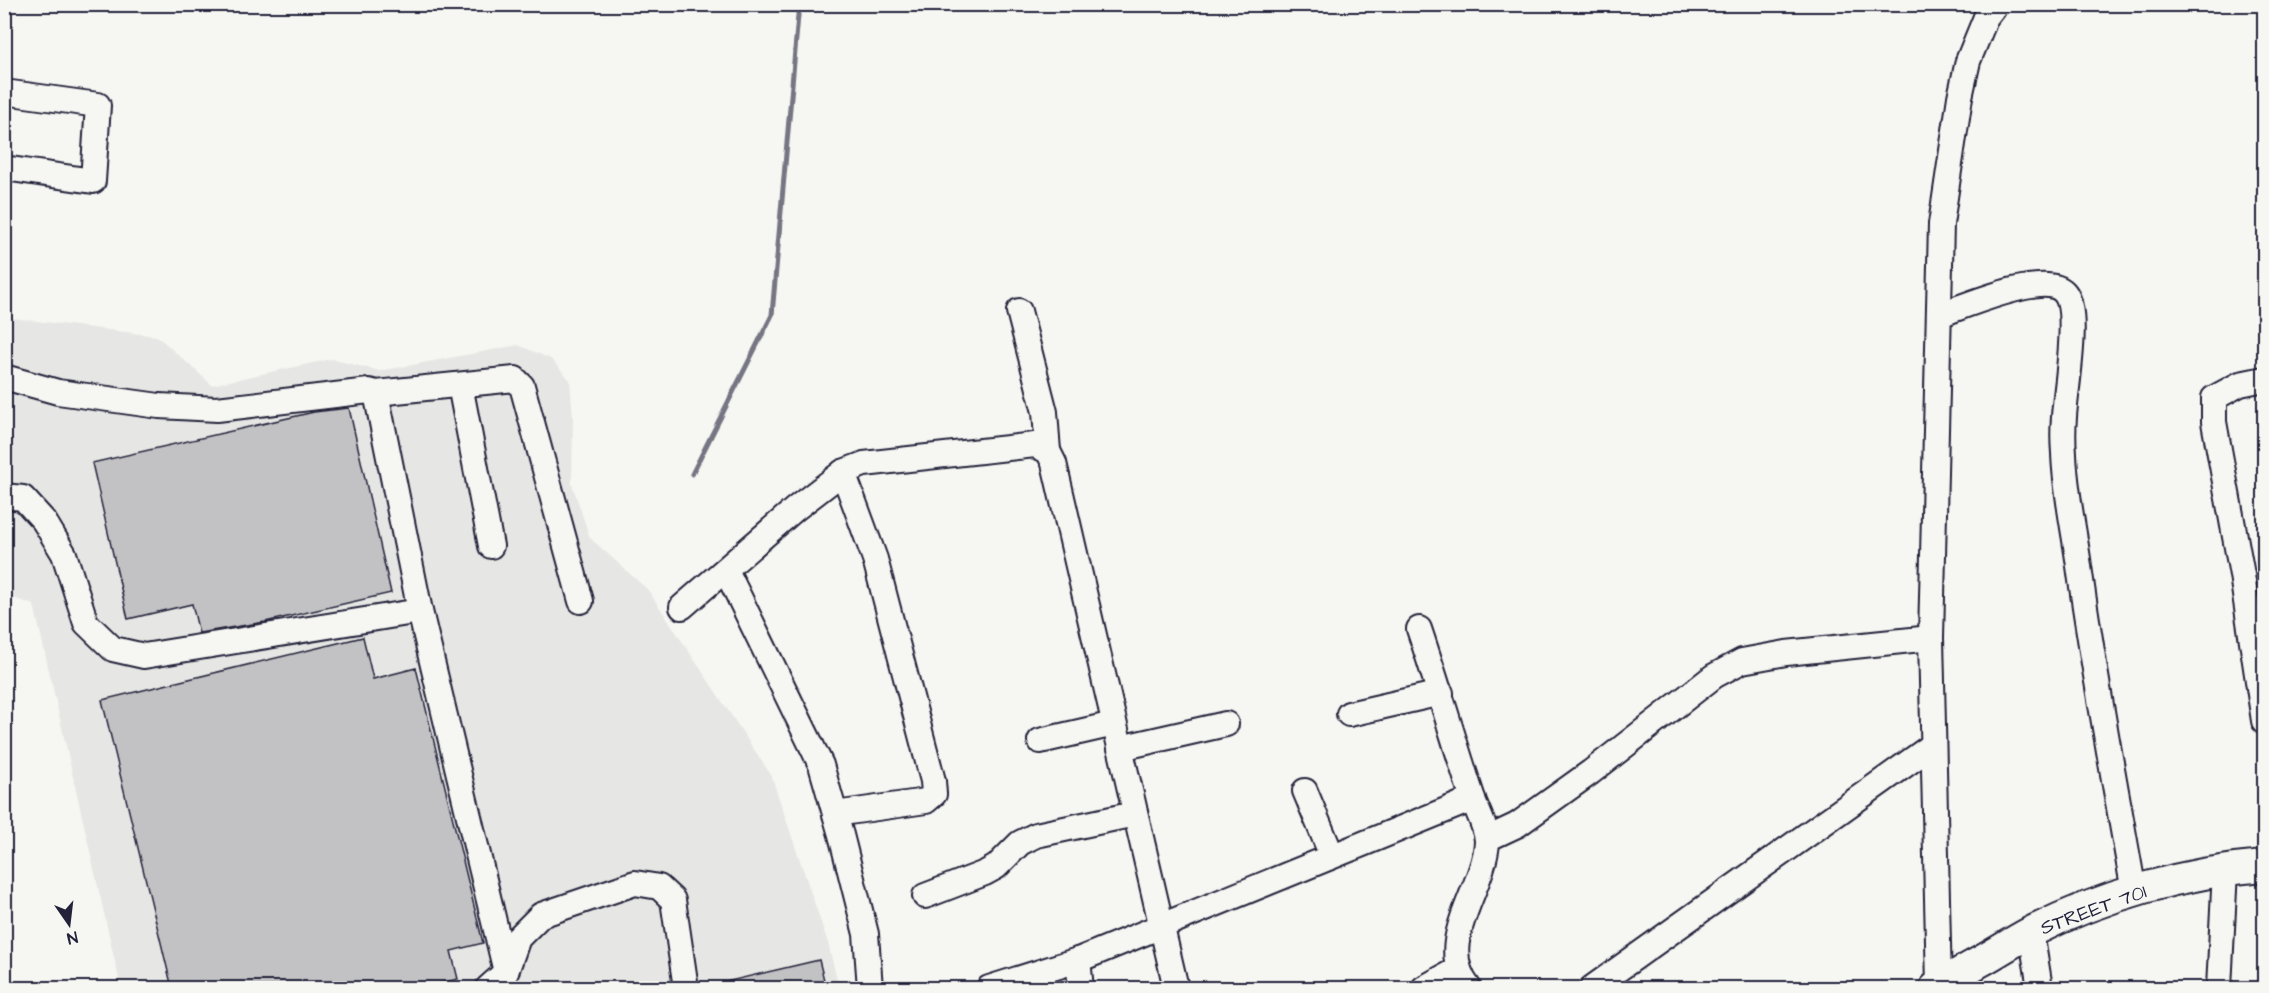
<svg xmlns="http://www.w3.org/2000/svg" width="2269" height="993" viewBox="0 0 2269 993" font-family="'Architects Daughter',sans-serif">
  <style>
    .built { fill: #e6e6e4 }
    .lines { fill: none; stroke-linecap: round; stroke-linejoin: round }
    .stream { stroke: #757583; stroke-width: 5 }
    .building { fill: #c2c2c4; stroke: #22223b; stroke-width: 1.5 }
    .minor-casing { stroke: #22223b; stroke-width: 28 }
    .major-casing { stroke: #22223b; stroke-width: 34 }
    .minor { stroke: #f6f6f2; stroke-width: 24 }
    .major { stroke: #f6f6f2; stroke-width: 30 }
    .labels { text-anchor: middle; stroke-width: 6; stroke-linejoin: round; paint-order: stroke }
    .street-label { font-size: 20px; fill: #22223b; stroke: #f6f6f2 }
  </style>
  <rect width="100%" height="100%" fill="#f6f6f2"/>
  <filter id="ink" filterUnits="userSpaceOnUse"><feTurbulence type="fractalNoise" baseFrequency=".0167" numOctaves="2"/><feDisplacementMap in="SourceGraphic" scale="12" xChannelSelector="R" yChannelSelector="G"/><feConvolveMatrix kernelMatrix="1 2 1 2 8 2 1 2 1" color-interpolation-filters="sRGB"/></filter>
  <g filter="url(#ink)">
    <!-- built -->
    <path class="built" d="M4,317L157,336L212,385L331,359L380,371L518,345L551,359L570,380L573,417L572,484L590,538L648,590L771,775L828,943L839,988H121L34,605L5,595Z"/>
    <g class="lines">
      <!-- stream -->
      <path class="stream" d="M692,474L772,315L799,4"/>
    </g>
    <!-- building -->
    <g class="building">
      <path d="M349,408L391,593L265,622L199,633L192,604L128,619L92,463L314,412Z"/>
      <path d="M363,637L373,679L416,668L483,943L451,951L458,979L420,988H172L102,700Z"/>
      <path d="M819,960L826,988H722L721,983Z"/>
    </g>
    <g class="lines">
      <!-- minor casing -->
      <g class="minor-casing">
        <g id="minor">
          <path d="M4,92L98,105L93,181L4,168"/>
          <path d="M1019,311L1045,412L1048,451"/>
          <path d="M1939,315C1962,307 2045,271 2064,292C2081,310 2065,392 2064,417C2063,429 2063,441 2064,453C2065,490 2074,529 2079,566C2094,675 2115,783 2134,892"/>
          <path d="M4,377L58,392L159,406L217,409L369,391L376,393L420,611L506,972"/>
          <path d="M2264,379L2240,384L2214,398V422L2242,575L2264,721"/>
          <path d="M460,385L491,546"/>
          <path d="M376,393L515,379L522,386L581,601"/>
          <path d="M4,496L23,498L44,521L64,554L86,623L113,649L144,656L420,611"/>
          <path d="M726,570L821,765L841,835L866,934L870,988"/>
          <path d="M682,607L795,509L843,472L864,464L1035,445L1048,451L1054,463L1176,988"/>
          <path d="M1419,629C1438,685 1454,742 1473,799C1477,811 1487,829 1487,842C1484,891 1433,943 1469,988"/>
          <path d="M1349,714L1441,693"/>
          <path d="M1040,741L1114,724"/>
          <path d="M1120,748L1226,724"/>
          <path d="M1305,791L1332,856"/>
          <path d="M835,814L926,801L934,794L933,781L875,559L843,472"/>
          <path d="M1487,839L1517,825L1591,772L1714,676L1742,661L1786,653L1931,638"/>
          <path d="M925,896L985,873L996,867L1020,843L1036,835L1135,814"/>
          <path d="M2031,932L2040,988"/>
          <path d="M1078,960L1081,988"/>
          <path d="M1939,986L1931,638L1941,224L1960,97L1968,61L1986,17L1996,4"/>
          <path d="M488,988L506,972L518,938L541,915L635,883L659,887L673,900L686,988"/>
          <path d="M989,988L1078,960L1473,799"/>
          <path d="M1424,988L1458,969"/>
          <path d="M1592,988L1933,745"/>
          <path d="M2219,988L2225,870"/>
        </g>
      </g>
      <!-- major casing -->
      <g class="major-casing">
        <path id="major" d="M1935,988C1950,978 1967,969 1983,960C1999,951 2014,941 2031,932C2102,896 2185,872 2264,866"/>
      </g>
      <!-- minor -->
      <use href="#minor" class="minor"/>
      <!-- major -->
      <use href="#major" class="major"/>
    </g>
  </g>
  <g class="labels">
    <!-- street labels -->
    <g class="street-label">
      <text transform="translate(2093 909) rotate(-20)" y="7">STREET 701</text>
    </g>
  </g>
  <!-- margin -->
  <rect width="2269" height="993" fill="none" stroke="#f6f6f2" stroke-width="24"/>
  <rect x="12" y="12" width="2245" height="969" fill="none" stroke="#22223b" stroke-width="2" filter="url(#ink)"/>
  <!-- north arrow -->
  <g transform="translate(69 924) rotate(166)" stroke="#f6f6f2" stroke-width="4.5" paint-order="stroke">
  <path d="M0-4.5L10 22L0 15L-10 22Z" fill="#22223b"/>
  <text y="-9" font-size="16" font-weight="bold" text-anchor="middle" fill="#22223b">N</text>
  </g>
</svg>
